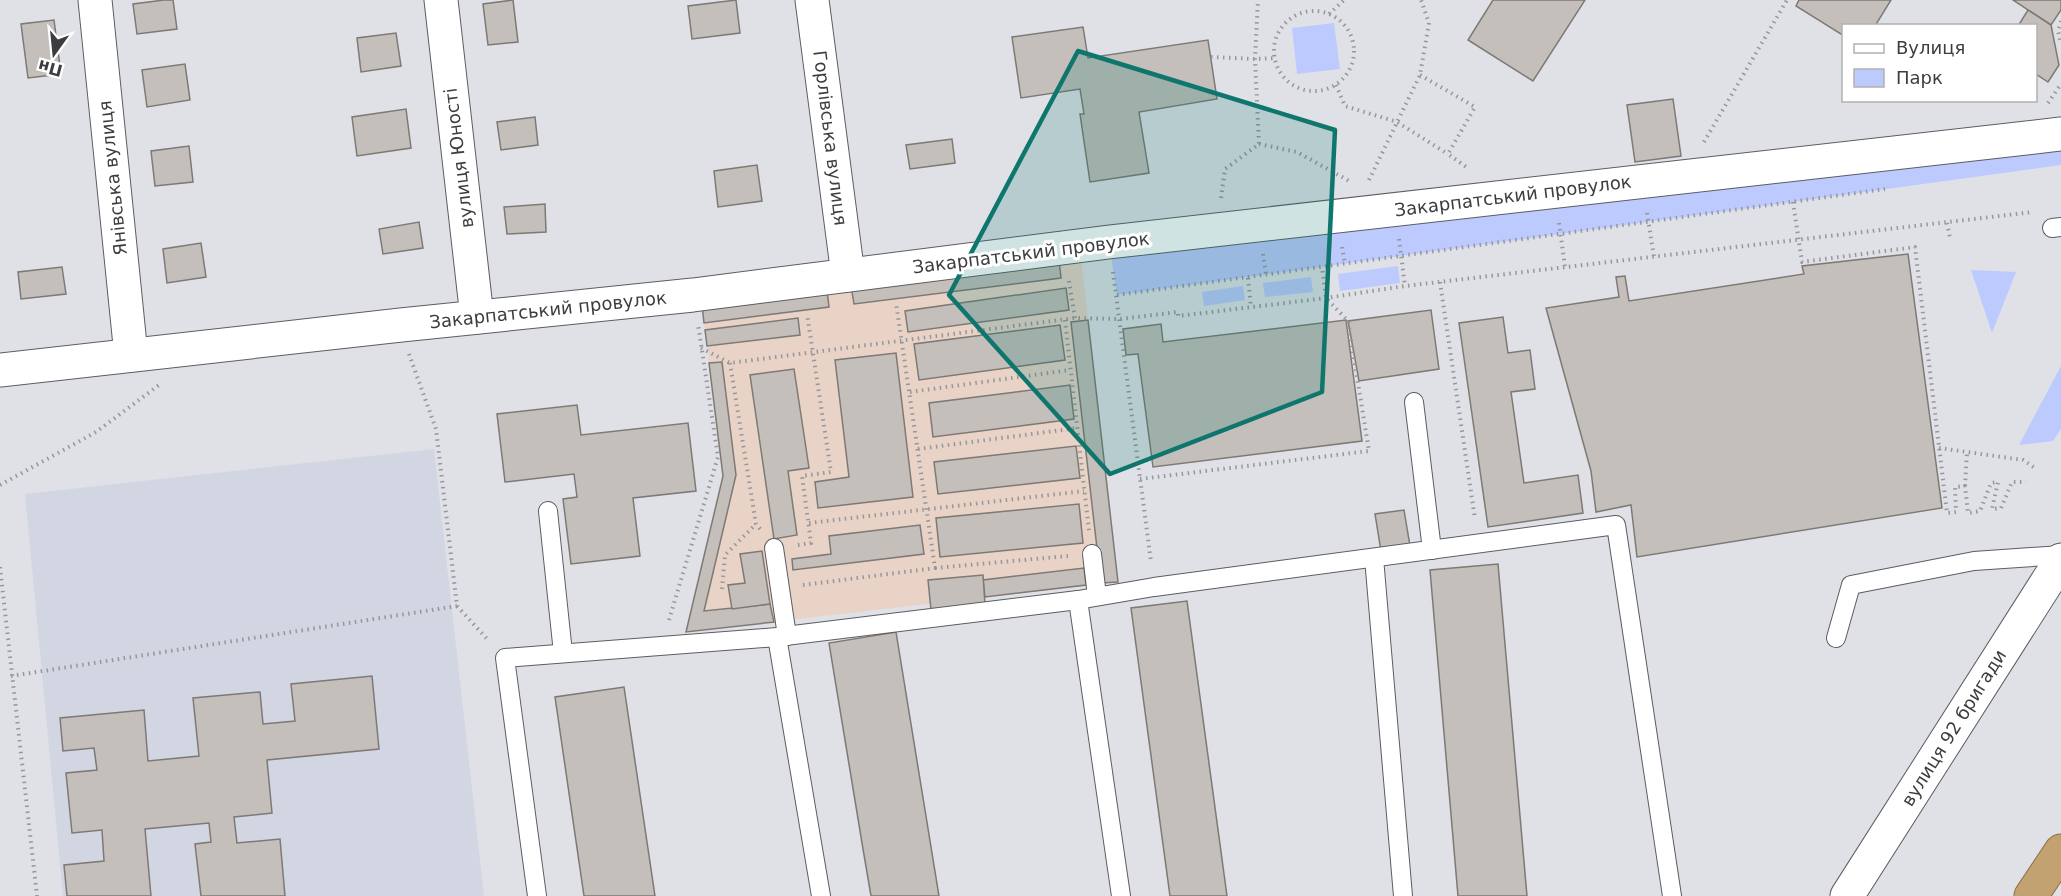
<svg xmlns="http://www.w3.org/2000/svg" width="2061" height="896" viewBox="0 0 2061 896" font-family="'DejaVu Sans',sans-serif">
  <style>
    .commercial { fill: #e9d3c7 }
    .built { fill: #d2d5e2 }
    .green { fill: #bccafe }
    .building { fill: #c4bfba; stroke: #7d7974; stroke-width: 1.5 }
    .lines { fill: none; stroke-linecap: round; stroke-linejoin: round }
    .service-casing { stroke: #5b5d62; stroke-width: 20 }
    .minor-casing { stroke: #5b5d62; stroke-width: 35 }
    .tertiary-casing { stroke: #5b5d62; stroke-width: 35 }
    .trunk-casing { stroke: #896f47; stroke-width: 35 }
    .path { stroke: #96979b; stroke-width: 4; stroke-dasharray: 1.5 4.5; stroke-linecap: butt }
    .service { stroke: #fff; stroke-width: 18 }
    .minor { stroke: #fff; stroke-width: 33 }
    .tertiary { stroke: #fff; stroke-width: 33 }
    .trunk { stroke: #c2a270; stroke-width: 33 }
    .marked { fill: #0f766e; fill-opacity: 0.2; stroke: #0f766e; stroke-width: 4.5; stroke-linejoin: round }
    .labels { text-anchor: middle; stroke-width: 6; stroke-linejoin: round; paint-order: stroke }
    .street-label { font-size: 18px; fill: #3c3d3f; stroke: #fff }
  </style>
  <rect width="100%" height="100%" fill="#e0e1e7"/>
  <!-- commercial -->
  <path class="commercial" d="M1081,258L1118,582L686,632L723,476L702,305Z"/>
  <!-- built -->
  <path class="built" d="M434,449L484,896H63L25,494Z"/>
  <!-- green -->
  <g class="green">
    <path d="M1334,23L1340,69L1297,74L1292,28Z"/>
    <path d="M2061,134V165L1117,295L1109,242Z"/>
    <path d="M1398,266L1400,283L1340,291L1338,274Z"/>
    <path d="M1971,270L2016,272L1992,333Z"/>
    <path d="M1311,277L1313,292L1265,297L1263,283Z"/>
    <path d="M1243,286L1245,300L1204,306L1202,292Z"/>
    <path d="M2061,366V429L2053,441L2019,445Z"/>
  </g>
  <!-- building -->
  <g class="building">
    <path d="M164,0H173L177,29L137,34L133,4Z"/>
    <path d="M513,0L518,42L488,45L483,4Z"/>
    <path d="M736,0L740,33L692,39L688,6Z"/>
    <path d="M1493,0H1585L1533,81L1468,40Z"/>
    <path d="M1799,0H1891L1875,26H1844V36L1796,6Z"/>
    <path d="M2013,0H2061V10L2051,25Z"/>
    <path d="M2028,10L2051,25L2059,65L2048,82L2036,74V26H2018Z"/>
    <path d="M54,20L61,74L28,78L21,24Z"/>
    <path d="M1083,27L1088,58L1208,40L1217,99L1139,112L1149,173L1090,182L1080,114H1084L1080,89L1021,98L1012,37Z"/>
    <path d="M396,33L401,66L361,72L357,38Z"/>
    <path d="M185,64L190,100L147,107L142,70Z"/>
    <path d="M1673,99L1681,156L1635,162L1627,105Z"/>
    <path d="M406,109L411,148L357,156L352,117Z"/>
    <path d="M535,117L538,145L501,150L497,122Z"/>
    <path d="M952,139L955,163L910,169L906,145Z"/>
    <path d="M189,146L193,182L155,186L151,151Z"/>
    <path d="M757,165L762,201L718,207L714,171Z"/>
    <path d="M545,204L546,232L507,234L504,207Z"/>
    <path d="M419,222L423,248L383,254L379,229Z"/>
    <path d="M201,243L206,277L167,283L163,249Z"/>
    <path d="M1908,254L1942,508L1637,557L1631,505L1596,512L1591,471L1546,308L1619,297L1616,277L1625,276L1629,301L1804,274L1802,266Z"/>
    <path d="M1059,260L1061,278L854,304L851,286Z"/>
    <path d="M62,267L66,294L21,299L18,272Z"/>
    <path d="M1066,288L1069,310L908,332L905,311Z"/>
    <path d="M827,290L829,307L704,323L702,305Z"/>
    <path d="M1431,310L1439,369L1359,381L1348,321Z"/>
    <path d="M1503,317L1508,353L1530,350L1535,389L1511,392L1524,483L1578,475L1583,513L1488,527L1459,323Z"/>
    <path d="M798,318L800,335L707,346L705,330Z"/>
    <path d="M1088,320L1118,582L1101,583L1071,322Z"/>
    <path d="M1346,320L1362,441L1153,467L1138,354L1126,355L1123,329L1161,324L1163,342Z"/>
    <path d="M1060,325L1065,360L919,380L914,344Z"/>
    <path d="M896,353L913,497L818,508L815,482L849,477L835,360Z"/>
    <path d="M722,362L736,475L704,611L770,604L774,622L686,632L723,476L709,363Z"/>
    <path d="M794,369L809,468L788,471L797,535L774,539L750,375Z"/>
    <path d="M1070,385L1074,419L933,437L929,403Z"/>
    <path d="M577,405L581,435L688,423L696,491L633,498L640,556L571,564L563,499L577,497L574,474L505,482L497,414Z"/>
    <path d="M1076,446L1080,478L938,494L934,462Z"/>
    <path d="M1079,504L1083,543L940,557L936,518Z"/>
    <path d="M1404,510L1410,546L1381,551L1375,514Z"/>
    <path d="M920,525L924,554L793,570L792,559L831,554L829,536Z"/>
    <path d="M762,551L770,604L732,609L728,585L745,583L740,554Z"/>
    <path d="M1498,564L1527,896H1458L1430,570Z"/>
    <path d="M1084,568L1086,585L985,597L983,580Z"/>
    <path d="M983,575L985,605L931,610L928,580Z"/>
    <path d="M1187,601L1227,896H1170L1131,608Z"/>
    <path d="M896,632L939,896H871L863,849L829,643Z"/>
    <path d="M372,676L379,749L267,760L272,813L234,817L237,843L280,839L285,896H201L195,844L211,842L209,823L145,829L151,896H67L64,865L104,861L102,830L72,833L66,773L97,770L94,748L63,751L60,718L144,710L148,761L199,756L193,698L260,692L263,724L295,721L291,684Z"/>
    <path d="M624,687L655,896H584L555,697Z"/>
  </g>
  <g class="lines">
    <!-- service casing -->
    <g class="service-casing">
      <g id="service">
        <path d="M2052,228L2061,227"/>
        <path d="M1414,402L1432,550"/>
        <path d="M548,511L563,653"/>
        <path d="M774,548L787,636"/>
        <path d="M1092,554L1097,596"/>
        <path d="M1374,558L1403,896"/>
        <path d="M1078,600L1121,896"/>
        <path d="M777,637L821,896"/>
        <path d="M1836,638L1851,585L1974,561L2061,555"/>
        <path d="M537,896L505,658L777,637L1078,600L1154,587L1616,525L1672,896"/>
      </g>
    </g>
    <!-- minor casing -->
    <g class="minor-casing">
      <g id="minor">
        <path d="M95,0L131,355"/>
        <path d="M441,0L477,317"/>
        <path d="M812,0L848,275"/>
        <path d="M0,370L401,325L693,295L1109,242L2061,134"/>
      </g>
    </g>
    <!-- tertiary casing -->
    <g class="tertiary-casing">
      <path id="tertiary" d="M1847,896L2061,560"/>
    </g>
    <!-- trunk casing -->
    <g class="trunk-casing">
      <path id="trunk" d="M2031,896L2061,851"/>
    </g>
    <!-- path -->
    <g class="path">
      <circle cx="1314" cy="51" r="40"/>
      <path d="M1329,14L1344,0"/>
      <path d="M2061,21L2058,31L2061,44"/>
      <path d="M1211,57L1255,59L1275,58"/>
      <path d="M1420,75L1475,107L1448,154L1469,169"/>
      <path d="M1336,85L1345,106L1397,122L1448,154"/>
      <path d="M2048,103L2061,84"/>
      <path d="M1704,142L1787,0"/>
      <path d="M1259,144L1297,152L1351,182"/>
      <path d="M1369,180L1420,75L1429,23L1421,0"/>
      <path d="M1221,198L1225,169L1259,144L1255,59L1258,0"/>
      <path d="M1793,202L1802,262L1915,247L1947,513L1956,512L1955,487L1965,486L1968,513L1980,511L1991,483L1998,482L1992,509L2001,508L2012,482H2026"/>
      <path d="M1647,213L1654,257"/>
      <path d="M1559,223L1565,267"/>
      <path d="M1947,223L1950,238"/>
      <path d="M1399,239L1405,286"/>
      <path d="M1342,247L1345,264"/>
      <path d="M1263,254L1266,274"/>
      <path d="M1113,272L1151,562"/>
      <path d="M1248,278L1251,307"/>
      <path d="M1069,281L1075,318"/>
      <path d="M1440,282L1475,519"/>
      <path d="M1117,295L1885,189"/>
      <path d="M1065,320L1089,531"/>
      <path d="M701,348L730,363L1075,318L1120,319L1178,312V316L1326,298L1405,286L2033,212"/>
      <path d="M409,354L436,429L457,606L489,641"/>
      <path d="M730,363L756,524L761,530"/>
      <path d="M910,392L1070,370"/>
      <path d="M1939,448L2023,460L2035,468"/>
      <path d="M918,449L1077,428"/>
      <path d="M1140,479L1369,451L1348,321L1326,298L1322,267"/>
      <path d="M0,485L96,432L159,385"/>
      <path d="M1965,486L1967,452"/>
      <path d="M809,523L1084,491"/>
      <path d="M798,545L811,543L802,476L831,472L807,314"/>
      <path d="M0,567L37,896"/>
      <path d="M935,568L1068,556"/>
      <path d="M803,585L935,568L896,303"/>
      <path d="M722,589L725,555L756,524"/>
      <path d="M669,620L718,457L698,324"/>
      <path d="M11,676L457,606"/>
    </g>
    <!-- service -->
    <use href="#service" class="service"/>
    <!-- minor -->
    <use href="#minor" class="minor"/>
    <!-- tertiary -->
    <use href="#tertiary" class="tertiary"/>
    <!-- trunk -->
    <use href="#trunk" class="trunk"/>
  </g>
  <!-- marked area -->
  <path class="marked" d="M1078,51L1335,130L1322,392L1110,474L949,295Z"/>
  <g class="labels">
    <!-- street labels -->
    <g class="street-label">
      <text transform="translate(830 138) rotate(83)" y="6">Горлівська вулиця</text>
      <text transform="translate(459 158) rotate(-97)" y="6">вулиця Юності</text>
      <text transform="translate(113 178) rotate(-96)" y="6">Янівська вулиця</text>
      <text transform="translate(1513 196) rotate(-7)" y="6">Закарпатський провулок</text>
      <text transform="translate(1031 253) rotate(-7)" y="6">Закарпатський провулок</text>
      <text transform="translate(548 310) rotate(-6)" y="6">Закарпатський провулок</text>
      <text transform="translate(1954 728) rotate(-58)" y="6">вулиця 92 бригади</text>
    </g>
  </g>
  <!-- legend -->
  <rect x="1842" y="24" width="195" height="78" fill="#ffffff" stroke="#b1b1b2" stroke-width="1.5"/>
  <rect x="1854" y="44" width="30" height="9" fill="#ffffff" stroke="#b1b1b2" stroke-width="1.5"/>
  <text x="1896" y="54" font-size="18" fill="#3c3d3f">Вулиця</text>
  <rect x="1854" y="69" width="30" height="18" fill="#bccafe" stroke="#b1b1b2" stroke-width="1.5"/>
  <text x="1896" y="84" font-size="18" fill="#3c3d3f">Парк</text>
  <!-- north arrow -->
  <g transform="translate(54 54) rotate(195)" stroke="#ffffff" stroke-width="4.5" paint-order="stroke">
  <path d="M0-4.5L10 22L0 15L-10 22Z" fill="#3c3d3f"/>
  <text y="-9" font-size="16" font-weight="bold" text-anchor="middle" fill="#3c3d3f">Пн</text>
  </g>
</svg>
